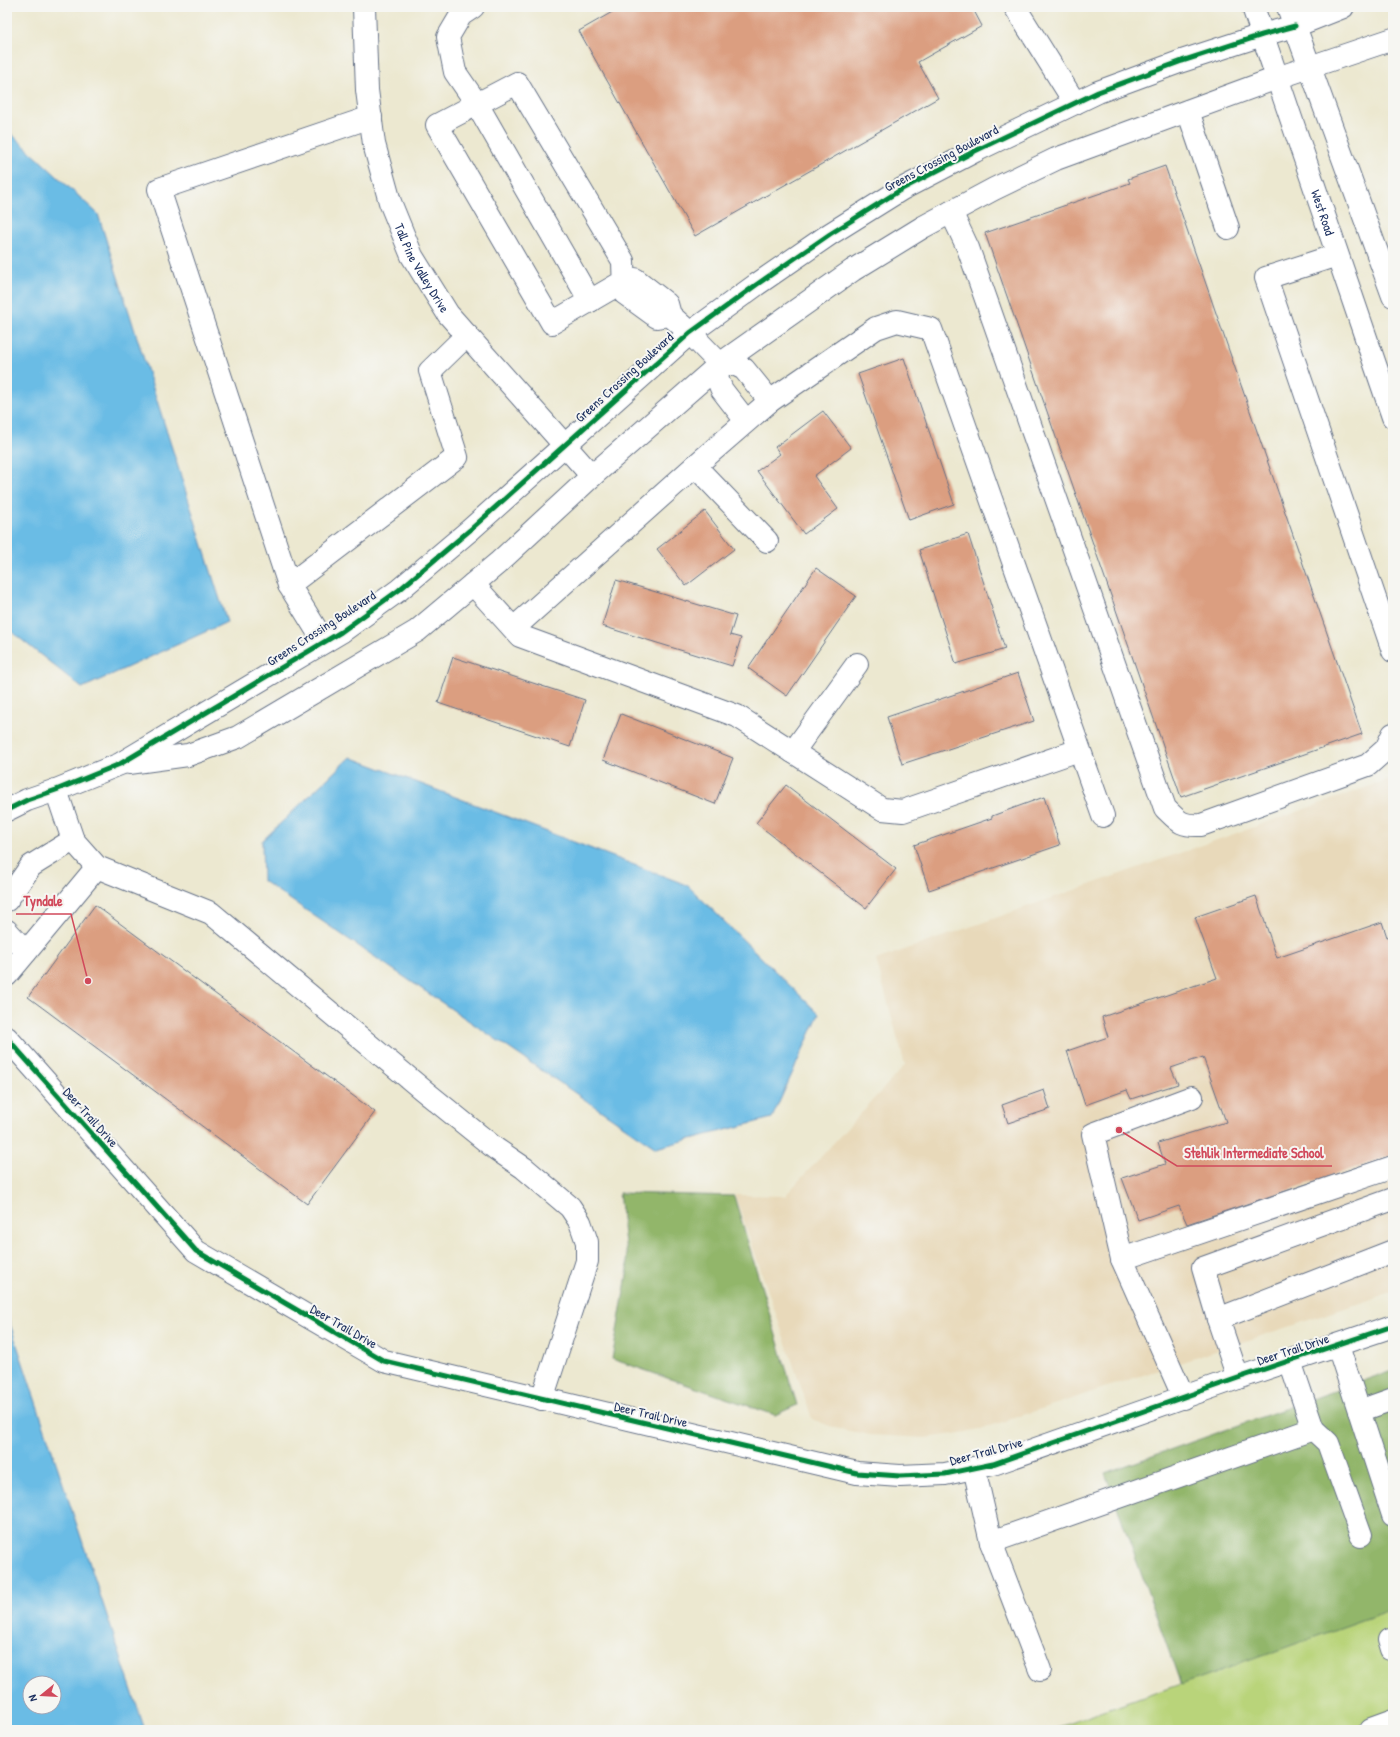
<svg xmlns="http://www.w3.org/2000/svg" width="1400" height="1737" viewBox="0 0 1400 1737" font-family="'Patrick Hand',sans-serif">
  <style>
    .built { fill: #e8d9ba }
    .green { fill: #b9d47a; stroke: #6a826c }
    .forest { fill: #92b66a; stroke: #567264 }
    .water { fill: #6abce5; stroke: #4276a2; fill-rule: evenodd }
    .building { fill: #db9e80 }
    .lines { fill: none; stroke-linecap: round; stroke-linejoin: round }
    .minor-casing { stroke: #647086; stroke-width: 24 }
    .major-casing { stroke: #647086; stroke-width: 24 }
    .minor { stroke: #fff; stroke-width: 22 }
    .major { stroke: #fff; stroke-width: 22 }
    .cycleway-casing { stroke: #f6f6f2; stroke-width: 8 }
    .cycleway { stroke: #00873e; stroke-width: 5 }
    .labels { text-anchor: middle; stroke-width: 4; stroke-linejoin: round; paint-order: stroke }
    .street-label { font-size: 13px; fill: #1b2f5e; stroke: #f6f6f2 }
    .leader { fill: none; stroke: #d1495b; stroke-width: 1.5 }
    .callout-dot { fill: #d1495b; stroke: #f6f6f2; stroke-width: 1.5 }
    .callout-label { font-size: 14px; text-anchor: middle; font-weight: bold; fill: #d1495b; stroke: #f6f6f2; stroke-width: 4; stroke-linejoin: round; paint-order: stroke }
  </style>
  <rect width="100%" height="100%" fill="#f6f6f2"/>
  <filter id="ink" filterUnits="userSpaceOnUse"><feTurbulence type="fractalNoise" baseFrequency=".025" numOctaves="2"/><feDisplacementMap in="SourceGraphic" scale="8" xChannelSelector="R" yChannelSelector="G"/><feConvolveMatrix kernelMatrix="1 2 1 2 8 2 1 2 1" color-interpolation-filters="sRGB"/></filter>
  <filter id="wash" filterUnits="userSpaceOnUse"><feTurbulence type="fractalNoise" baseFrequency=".012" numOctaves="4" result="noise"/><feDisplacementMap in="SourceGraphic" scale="16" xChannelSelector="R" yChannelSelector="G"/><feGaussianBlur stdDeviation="0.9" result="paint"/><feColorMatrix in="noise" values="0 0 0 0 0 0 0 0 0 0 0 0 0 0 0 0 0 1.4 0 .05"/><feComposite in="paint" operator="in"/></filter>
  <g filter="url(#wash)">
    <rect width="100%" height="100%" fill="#ece8d0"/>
    <!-- built -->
    <path class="built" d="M1393,778V1292L975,1431L926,1438L870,1435L835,1428L812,1419L735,1195L785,1196L905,1065L876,960Z"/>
    <!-- green -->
    <path class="green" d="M1393,1609V1730H1050Z"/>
    <!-- forest -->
    <g class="forest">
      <path d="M619,1193L734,1196L797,1405L775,1415L612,1359L628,1269Z"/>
      <path d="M1393,1370V1609L1181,1685L1105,1473Z"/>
    </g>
    <!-- water -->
    <g class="water">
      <path d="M7,130L98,214L227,622L82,688L7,628Z"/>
      <path d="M350,757L687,885L819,1014L772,1118L656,1148L263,881L262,841Z"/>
      <path d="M7,1315L145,1730H7ZM30,1683H54V1707H30Z"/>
    </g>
    <g id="blocks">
      <!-- building -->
      <g class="building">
        <path d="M621,7H972L982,26L918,62L938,98L695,236L579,31Z"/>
        <path d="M1165,166L1362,734L1181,797L985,233L1130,183L1128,179Z"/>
        <path d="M904,358L954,504L909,520L858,374Z"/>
        <path d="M823,411L851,448L814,476L838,509L804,534L757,471L780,454L775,447Z"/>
        <path d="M705,511L734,549L686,586L657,549Z"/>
        <path d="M968,534L1005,649L956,664L919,550Z"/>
        <path d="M816,568L856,596L787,696L748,668Z"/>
        <path d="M616,580L736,616L730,635L741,638L732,666L602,626Z"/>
        <path d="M453,657L585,700L570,747L438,703Z"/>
        <path d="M1018,673L1034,721L902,764L887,717Z"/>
        <path d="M621,714L733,758L715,804L603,760Z"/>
        <path d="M786,785L896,869L866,908L756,823Z"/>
        <path d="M1044,797L1060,845L929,890L914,845L992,818V816Z"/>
        <path d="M1256,896L1277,958L1382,922L1387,937L1393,935V1155L1187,1224L1179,1206L1138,1220L1122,1178L1165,1164L1158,1143L1226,1122L1203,1057L1171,1068L1178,1084L1131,1099L1127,1090L1085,1105L1067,1051L1108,1037L1102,1017L1217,978L1195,917Z"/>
        <path d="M95,905L375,1112L307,1204L28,997Z"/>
        <path d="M1044,1090L1050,1109L1008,1123L1002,1105Z"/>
      </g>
    </g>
  </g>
  <g filter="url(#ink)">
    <use href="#blocks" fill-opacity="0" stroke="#647086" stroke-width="1"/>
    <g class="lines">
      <!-- minor casing -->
      <g class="minor-casing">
        <g id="minor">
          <path id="s1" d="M364,7L367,90L374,144L390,202L412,256L448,314L592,476"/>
          <path d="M473,7L461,15L448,37L455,72L477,104L590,301"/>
          <path d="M1015,7L1075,103"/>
          <path d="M1188,111L1228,228"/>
          <path d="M951,212L968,248L1165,808C1179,822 1181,826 1201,825L1368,765L1386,749L1393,734"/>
          <path d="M1337,255L1266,278L1393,651"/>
          <path d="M670,315L657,317L624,293L623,261L517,83L437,125L552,323L624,281L635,279L667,304L670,315L690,333L720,364H734L744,369L770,401"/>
          <path d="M720,364L717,378L722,390L746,421"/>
          <path d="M695,466L767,541"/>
          <path d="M473,584L520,636L737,716L882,809L903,811L1079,750"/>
          <path d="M289,585L159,189L371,117"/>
          <path d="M514,628L695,466L770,401L876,328L897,321L931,329L1103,816"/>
          <path d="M324,642L289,585L457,457L430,371L467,335"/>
          <path d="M793,752L857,664"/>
          <path d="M129,763L188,755L238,737L417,631L498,563L592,476L720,364L853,270L923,227L994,189L1056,159L1277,78L1393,39"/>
          <path d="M56,790L73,840L97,867L211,913L423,1090L496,1149L524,1168L570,1207L580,1222L587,1242V1261L542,1399"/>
          <path d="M7,810L27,800L56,790L120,764L341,632L399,590L470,530L690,333L756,285L830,234L902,189L975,151L1098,92L1182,61L1262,35L1295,26L1343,7"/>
          <path d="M7,900L31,866L73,840"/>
          <path d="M7,931L26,952"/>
          <path d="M7,975L97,867"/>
          <path d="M7,1038L196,1251L384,1361L857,1473L900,1476L945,1474L993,1464L1238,1378L1393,1326"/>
          <path d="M1122,1259L1393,1167"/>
          <path d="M1218,1319L1393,1251"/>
          <path d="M1338,1346L1393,1515"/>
          <path d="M1238,1378L1218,1319L1203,1268L1393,1199"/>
          <path d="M1184,1398L1122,1259L1093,1134L1192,1097"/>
          <path d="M1359,1411L1393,1399"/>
          <path d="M1313,1429L1328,1443L1361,1535"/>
          <path d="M974,1468L991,1542L1040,1670"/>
          <path d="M991,1542L1313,1429L1290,1361"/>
          <path d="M1390,1639L1393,1649"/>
          <path d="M1371,1730L1393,1722"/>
        </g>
      </g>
      <!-- major casing -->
      <g class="major-casing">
        <g id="major">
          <path id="s2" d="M1253,7L1393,417"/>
          <path d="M1288,7L1393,296"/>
        </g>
      </g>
      <!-- minor -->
      <use href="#minor" class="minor"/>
      <!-- major -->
      <use href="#major" class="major"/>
      <!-- cycleway casing -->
      <g class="cycleway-casing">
        <g id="cycleway">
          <path d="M7,810L27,800L56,790L120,764L341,632L399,590L470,530L690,333L756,285L830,234L902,189L975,151L1098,92L1182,61L1262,35L1295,26"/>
          <path d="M7,1038L196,1251L384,1361L857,1473L900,1476L945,1474L993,1464L1238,1378L1393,1326"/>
        </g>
      </g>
      <!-- cycleway -->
      <use href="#cycleway" class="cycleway"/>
    </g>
  </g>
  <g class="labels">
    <!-- street labels -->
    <g class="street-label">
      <text transform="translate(941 158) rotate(-28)" y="5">Greens Crossing Boulevard</text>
      <text dy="5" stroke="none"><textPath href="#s2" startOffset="217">West Road</textPath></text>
      <text dy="5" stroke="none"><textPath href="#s1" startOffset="271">Tall Pine Valley Drive</textPath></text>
      <text transform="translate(624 377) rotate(-42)" y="5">Greens Crossing Boulevard</text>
      <text transform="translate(321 628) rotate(-33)" y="5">Greens Crossing Boulevard</text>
      <text transform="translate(91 1117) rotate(48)" y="5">Deer Trail Drive</text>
      <text transform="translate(344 1326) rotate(30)" y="5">Deer Trail Drive</text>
      <text transform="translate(1293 1349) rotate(-18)" y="5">Deer Trail Drive</text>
      <text transform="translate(651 1414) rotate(13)" y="5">Deer Trail Drive</text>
      <text transform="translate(986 1451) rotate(-15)" y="5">Deer Trail Drive</text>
    </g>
  </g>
  <!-- callouts -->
  <path class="leader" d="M88 981L71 914H16M1119 1130L1177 1166H1332"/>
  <g class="callout-dot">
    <circle cx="88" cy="981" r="4"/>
    <circle cx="1119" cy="1130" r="4"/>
  </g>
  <g class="callout-label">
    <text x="43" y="906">Tyndale</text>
    <text x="1254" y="1158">Stehlik Intermediate School</text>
  </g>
  <!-- margin -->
  <rect width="1400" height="1737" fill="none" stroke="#f6f6f2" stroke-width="24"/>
  <!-- north arrow -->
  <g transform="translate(42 1695) rotate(252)"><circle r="19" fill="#f6f6f2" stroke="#9ea6b7"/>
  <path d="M0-3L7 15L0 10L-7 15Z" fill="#d1495b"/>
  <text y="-6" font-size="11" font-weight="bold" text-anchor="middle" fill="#1b2f5e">N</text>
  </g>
</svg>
